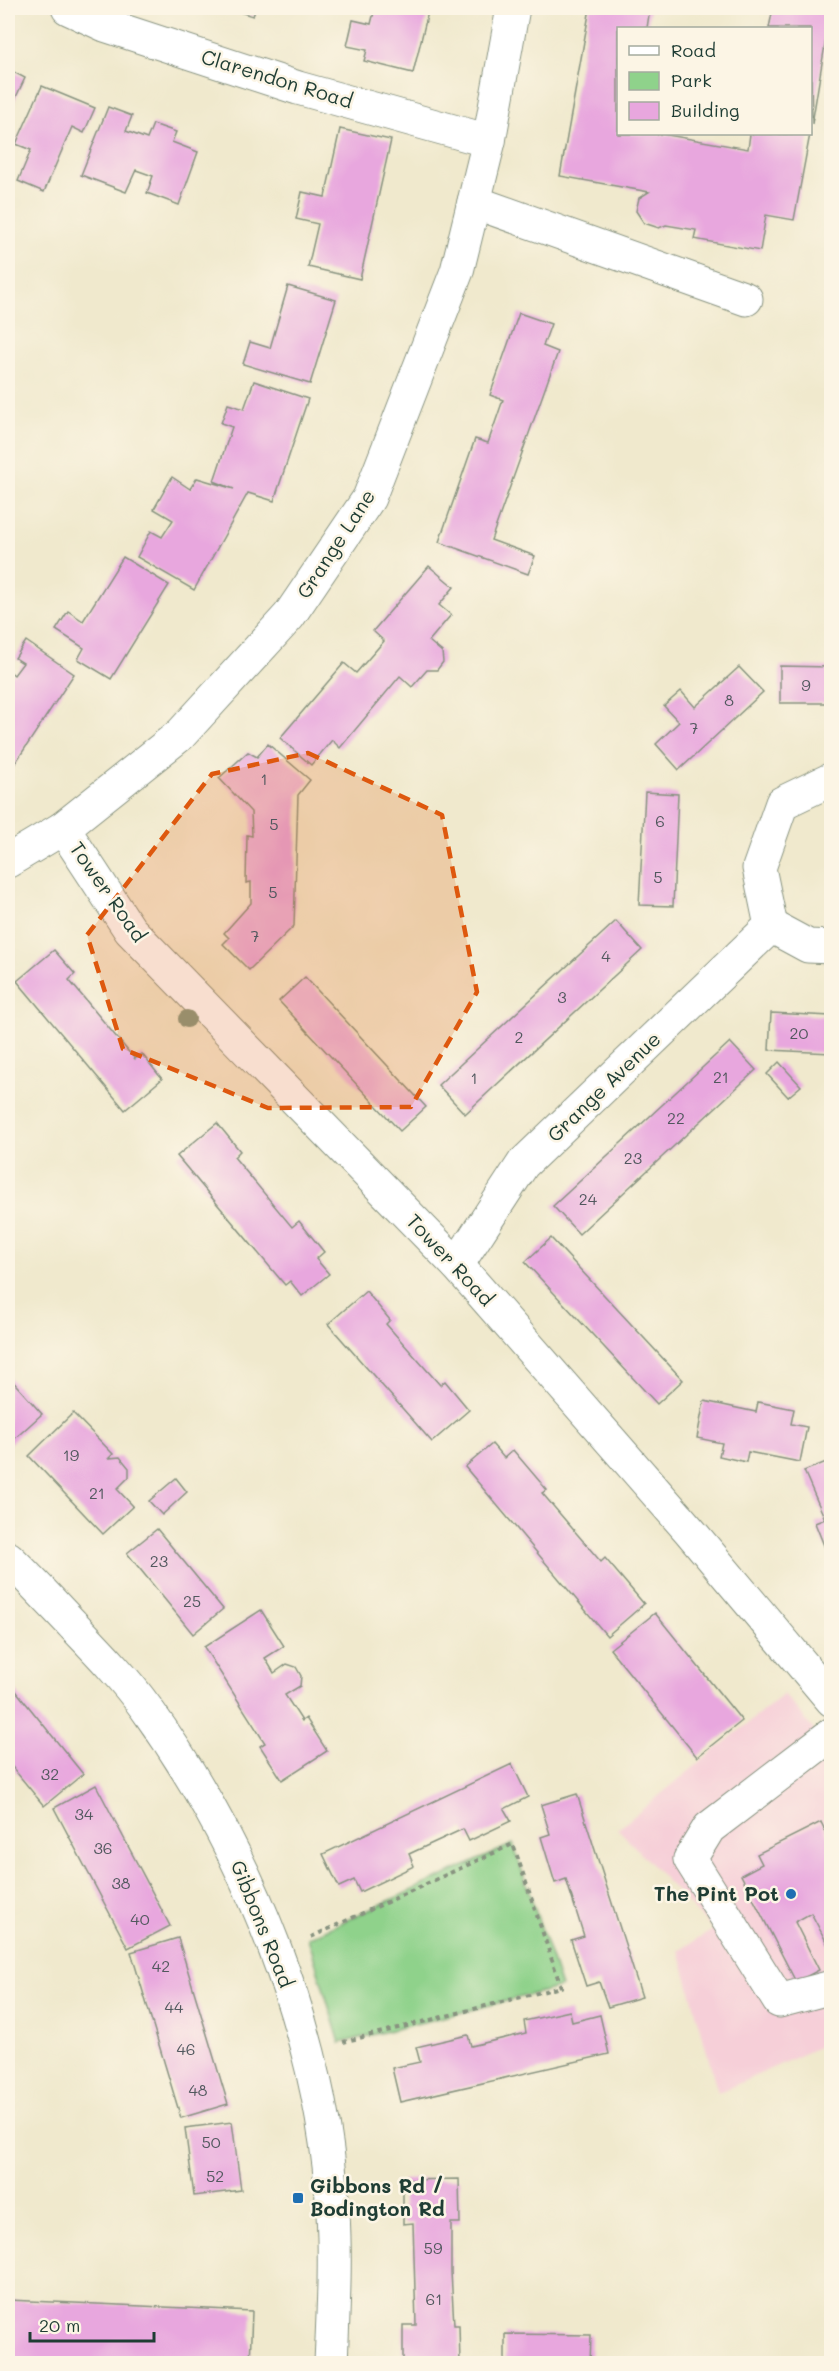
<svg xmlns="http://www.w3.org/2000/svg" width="839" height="2371" viewBox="0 0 839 2371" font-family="Mali,sans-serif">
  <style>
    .built { fill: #f6cfd8 }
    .green { fill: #8fd28b; stroke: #578860; stroke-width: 1.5 }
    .building { fill: #e8a7de }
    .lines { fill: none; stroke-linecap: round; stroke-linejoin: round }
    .minor-casing { stroke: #889380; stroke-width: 35 }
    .path { stroke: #889380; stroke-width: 4; stroke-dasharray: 4.5 4.5; stroke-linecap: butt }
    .minor { stroke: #fff; stroke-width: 33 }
    .tree { fill: #899b82 }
    .marked { fill: #de580e; fill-opacity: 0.2; stroke: #de580e; stroke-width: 4.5; stroke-dasharray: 12 8; stroke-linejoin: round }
    .poi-dot { fill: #1f6fb2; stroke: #fcf5e5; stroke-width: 2 }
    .labels { text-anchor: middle; stroke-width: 5; stroke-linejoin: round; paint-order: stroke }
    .number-label { font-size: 16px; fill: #51585e }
    .street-label { font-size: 20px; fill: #1f3d34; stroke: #fcf5e5 }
    .poi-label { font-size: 20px; font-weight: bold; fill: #1f3d34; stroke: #fcf5e5; text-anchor: end }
  </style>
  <rect width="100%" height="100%" fill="#fcf5e5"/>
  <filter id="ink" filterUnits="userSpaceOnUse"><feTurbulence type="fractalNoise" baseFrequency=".0167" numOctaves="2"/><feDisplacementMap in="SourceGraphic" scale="12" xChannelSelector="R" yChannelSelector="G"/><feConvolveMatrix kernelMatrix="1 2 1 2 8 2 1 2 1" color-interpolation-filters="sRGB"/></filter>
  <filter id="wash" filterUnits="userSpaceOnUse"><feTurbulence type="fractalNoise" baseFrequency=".008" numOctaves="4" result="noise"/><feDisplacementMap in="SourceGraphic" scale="24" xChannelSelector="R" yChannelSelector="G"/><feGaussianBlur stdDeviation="1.35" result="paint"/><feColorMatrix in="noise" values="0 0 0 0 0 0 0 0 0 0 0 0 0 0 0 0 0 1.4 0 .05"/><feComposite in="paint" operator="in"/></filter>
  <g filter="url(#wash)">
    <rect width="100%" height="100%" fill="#f0e9cd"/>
    <!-- built -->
    <path class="built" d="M784,1694L831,1751V2041L718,2093L679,1950L713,1930L618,1829Z"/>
    <!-- green -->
    <path class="green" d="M513,1844L561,1987L340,2043L308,1938Z"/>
    <g id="blocks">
      <!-- building -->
      <g class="building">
        <path d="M227,8H256L253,16Z"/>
        <path d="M375,8H429L413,73L364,61L367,50L347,46L353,20L371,24Z"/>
        <path d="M590,8H650L647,28H618V134H662L748,149L750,134H810L794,220L766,215L760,251L694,239L696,230L666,225L659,228L644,223L636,211L639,198L649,192L560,176Z"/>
        <path d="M773,8H831L812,124L810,28H769Z"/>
        <path d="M8,69L25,78L8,114Z"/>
        <path d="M42,86L95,108L84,133L72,127L44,192L18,181L31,150L16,144Z"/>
        <path d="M108,107L132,116L126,131L147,139L153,124L176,132L172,142L198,152L179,205L147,193L153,176L136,170L126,192L81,175Z"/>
        <path d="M340,129L391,140L360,279L308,267L318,224L296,219L302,192L325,197Z"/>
        <path d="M288,286L336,300L310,384L243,364L250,342L270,348Z"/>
        <path d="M519,313L551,324L543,346L558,352L491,540L535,556L528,574L439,542L475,439L488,443L503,400L490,395Z"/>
        <path d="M254,381L308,399L274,501L248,493L194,590L137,557L151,531L162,537L173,520L154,509L172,477L190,489L197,478L234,489L214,481L232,427L221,423L228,404L244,409Z"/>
        <path d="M123,557L169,585L111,679L78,659L84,648L56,630L68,611L83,621Z"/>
        <path d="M429,566L454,587L439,605L451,615L429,641L442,652L443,662L437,670H427L412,687L400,676L340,748L332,740L311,765L280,738L344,663L356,673L384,641L373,631Z"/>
        <path d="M26,641L74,674L8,774V670L14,675L23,663L15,658Z"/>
        <path d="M780,666L831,667V703H780Z"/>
        <path d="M739,667L763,692L679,770L656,744L679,722L664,706L681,691L695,707Z"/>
        <path d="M268,744L310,780L298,795L294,926L249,970L223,944L229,938L224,933L251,903V882L246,883L247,835L252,836L251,812L219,778L248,752L257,757Z"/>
        <path d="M645,792L678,794L673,906L639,905Z"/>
        <path d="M616,921L642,950L465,1114L438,1085Z"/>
        <path d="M54,950L75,974L69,980L128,1051L135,1059L142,1054L162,1079L125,1110L17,981Z"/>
        <path d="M305,977L426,1107L400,1131L279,1001Z"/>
        <path d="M771,1013L831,1016V1053L769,1050Z"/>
        <path d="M730,1042L756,1070L579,1234L553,1206Z"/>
        <path d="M779,1062L801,1086L788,1097L767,1074Z"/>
        <path d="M217,1123L240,1151L234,1157L292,1227L299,1221L324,1252L316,1259L329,1274L302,1296L290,1281L285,1285L177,1156Z"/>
        <path d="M551,1238L683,1380L657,1404L525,1262Z"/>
        <path d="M366,1291L390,1320L386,1324L440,1385L445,1381L469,1410L432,1442L328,1324Z"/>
        <path d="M8,1376L42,1414L10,1443L8,1441Z"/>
        <path d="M704,1401L756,1412L758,1402L794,1409L791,1424L807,1427L800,1462L748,1452L746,1462L719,1456L722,1443L697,1438Z"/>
        <path d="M73,1413L113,1454L109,1458L120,1457L129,1468V1477L117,1489L133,1506L103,1534L29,1456Z"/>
        <path d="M492,1444L504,1458L513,1450L547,1490L542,1493L601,1562L605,1558L644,1604L607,1636L465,1467Z"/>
        <path d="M831,1460V1545L825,1548L815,1523L825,1519L804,1471Z"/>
        <path d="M176,1478L187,1492L162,1515L149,1501Z"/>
        <path d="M157,1529L223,1609L193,1634L127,1553Z"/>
        <path d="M261,1610L284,1646L265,1658L274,1673L287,1664L296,1667L301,1676L300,1686L285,1695L302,1721L306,1718L327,1751L282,1780L260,1746L265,1743L204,1647Z"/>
        <path d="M655,1613L742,1721L697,1757L610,1649Z"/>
        <path d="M8,1681L83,1774L44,1806L8,1762Z"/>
        <path d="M512,1764L528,1797L504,1809L511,1821L469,1841L463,1829L409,1854L414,1866L360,1892L354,1880L339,1887L323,1854Z"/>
        <path d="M96,1785L170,1926L128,1948L54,1808Z"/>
        <path d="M577,1794L642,1997L608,2007L599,1982L586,1986L571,1940L584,1936L566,1879L555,1883L541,1837L550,1834L541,1805Z"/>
        <path d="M821,1822L831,1843V1943L828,1945L811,1913L795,1922L819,1970L796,1982L741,1875L762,1864L757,1854Z"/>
        <path d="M178,1938L228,2104L181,2118L131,1952Z"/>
        <path d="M570,2011L572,2022L600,2015L609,2054L400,2102L392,2068L420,2062L416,2047L468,2035L471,2046L526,2033L524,2021Z"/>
        <path d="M232,2122L241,2190L194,2196L185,2128Z"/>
        <path d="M459,2179L460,2223H451V2272L454,2325H459L460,2364H403V2325H416L413,2223L403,2224V2180Z"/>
        <path d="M8,2300L252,2311L250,2364L8,2362Z"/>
        <path d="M505,2334L591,2335L590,2364H505Z"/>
      </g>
    </g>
  </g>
  <g filter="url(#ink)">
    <use href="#blocks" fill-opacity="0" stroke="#889380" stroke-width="1.5"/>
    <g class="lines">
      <!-- minor casing -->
      <g class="minor-casing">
        <g id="minor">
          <path d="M68,8L105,25L298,88L489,141"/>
          <path d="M474,202L746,299"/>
          <path d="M63,828L130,930L457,1265L689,1530L832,1700"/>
          <path d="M8,861L63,828L181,734L289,616L369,498L457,271L489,141L513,8"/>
          <path d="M771,926L759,868L782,803L832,779"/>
          <path d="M771,926L808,946L832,947"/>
          <path d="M457,1265L523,1164L771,926"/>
          <path d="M8,1558C31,1580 52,1603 74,1626C99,1652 125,1679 146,1708C249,1851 324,2037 333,2214C336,2264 333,2314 331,2364"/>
          <path d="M832,1734L709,1828L690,1859L779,2001L832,1987"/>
        </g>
      </g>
      <!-- path -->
      <path class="path" d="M311,1937L513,1844L561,1987L343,2042"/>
      <!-- minor -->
      <use href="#minor" class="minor"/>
    </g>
    <!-- trees -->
    <circle class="tree" cx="187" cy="1019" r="9"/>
  </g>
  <!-- marked area -->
  <path class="marked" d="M308,753L442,815L477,992L411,1107L268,1108L123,1049L87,935L212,774Z"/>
  <!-- markers -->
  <g class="poi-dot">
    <circle cx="791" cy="1894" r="6"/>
    <rect x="292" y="2192" width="12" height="12" rx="3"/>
  </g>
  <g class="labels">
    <!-- number labels -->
    <g class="number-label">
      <text x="806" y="691">9</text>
      <text x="729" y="706">8</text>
      <text x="694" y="734">7</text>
      <text x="264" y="785">1</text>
      <text x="660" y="827">6</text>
      <text x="274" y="830">5</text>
      <text x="658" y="883">5</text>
      <text x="273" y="898">5</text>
      <text x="255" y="942">7</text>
      <text x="606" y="962">4</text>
      <text x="562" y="1003">3</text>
      <text x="799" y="1039">20</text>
      <text x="519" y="1043">2</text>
      <text x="721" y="1083">21</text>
      <text x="474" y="1084">1</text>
      <text x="676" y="1124">22</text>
      <text x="633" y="1164">23</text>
      <text x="588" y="1205">24</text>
      <text x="71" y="1461">19</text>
      <text x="97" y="1499">21</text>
      <text x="159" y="1567">23</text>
      <text x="192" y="1607">25</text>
      <text x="50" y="1780">32</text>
      <text x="84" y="1820">34</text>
      <text x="103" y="1854">36</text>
      <text x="121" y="1889">38</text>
      <text x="140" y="1925">40</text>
      <text x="161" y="1972">42</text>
      <text x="174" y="2013">44</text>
      <text x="186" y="2055">46</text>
      <text x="198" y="2096">48</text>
      <text x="211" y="2148">50</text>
      <text x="215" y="2182">52</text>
      <text x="433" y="2254">59</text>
      <text x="434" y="2305">61</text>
    </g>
    <!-- street labels -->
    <g class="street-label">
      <text transform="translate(277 79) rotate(17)" y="7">Clarendon Road</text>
      <text transform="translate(336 544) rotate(-57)" y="7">Grange Lane</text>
      <text transform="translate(108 892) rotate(55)" y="7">Tower Road</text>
      <text transform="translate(604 1087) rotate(-44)" y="7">Grange Avenue</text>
      <text transform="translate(450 1260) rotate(47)" y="7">Tower Road</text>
      <text transform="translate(262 1924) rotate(68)" y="7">Gibbons Road</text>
    </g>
    <!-- poi labels -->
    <g class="poi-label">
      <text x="779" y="1901">The Pint Pot</text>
      <text x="310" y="2193" text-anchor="start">Gibbons Rd /<tspan x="310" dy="23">Bodington Rd</tspan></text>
    </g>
  </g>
  <!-- margin -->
  <rect width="839" height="2371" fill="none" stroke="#fcf5e5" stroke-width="30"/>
  <!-- legend -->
  <rect x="617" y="27" width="195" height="108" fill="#fcf5e5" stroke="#a4ab9e" stroke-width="1.5"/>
  <rect x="629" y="46" width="30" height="9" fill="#ffffff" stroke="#a4ab9e" stroke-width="1.5"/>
  <text x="671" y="57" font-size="18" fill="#1f3d34">Road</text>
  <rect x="629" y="72" width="30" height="18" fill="#8fd28b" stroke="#a4ab9e" stroke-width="1.5"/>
  <text x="671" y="87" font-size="18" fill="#1f3d34">Park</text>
  <rect x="629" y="102" width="30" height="18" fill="#e8a7de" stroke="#a4ab9e" stroke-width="1.5"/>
  <text x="671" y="117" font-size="18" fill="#1f3d34">Building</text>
  <!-- scale -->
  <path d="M30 2332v9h124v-9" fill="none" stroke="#1f3d34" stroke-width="3"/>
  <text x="39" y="2332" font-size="18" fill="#1f3d34" stroke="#fcf5e5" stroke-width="4.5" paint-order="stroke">20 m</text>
</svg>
